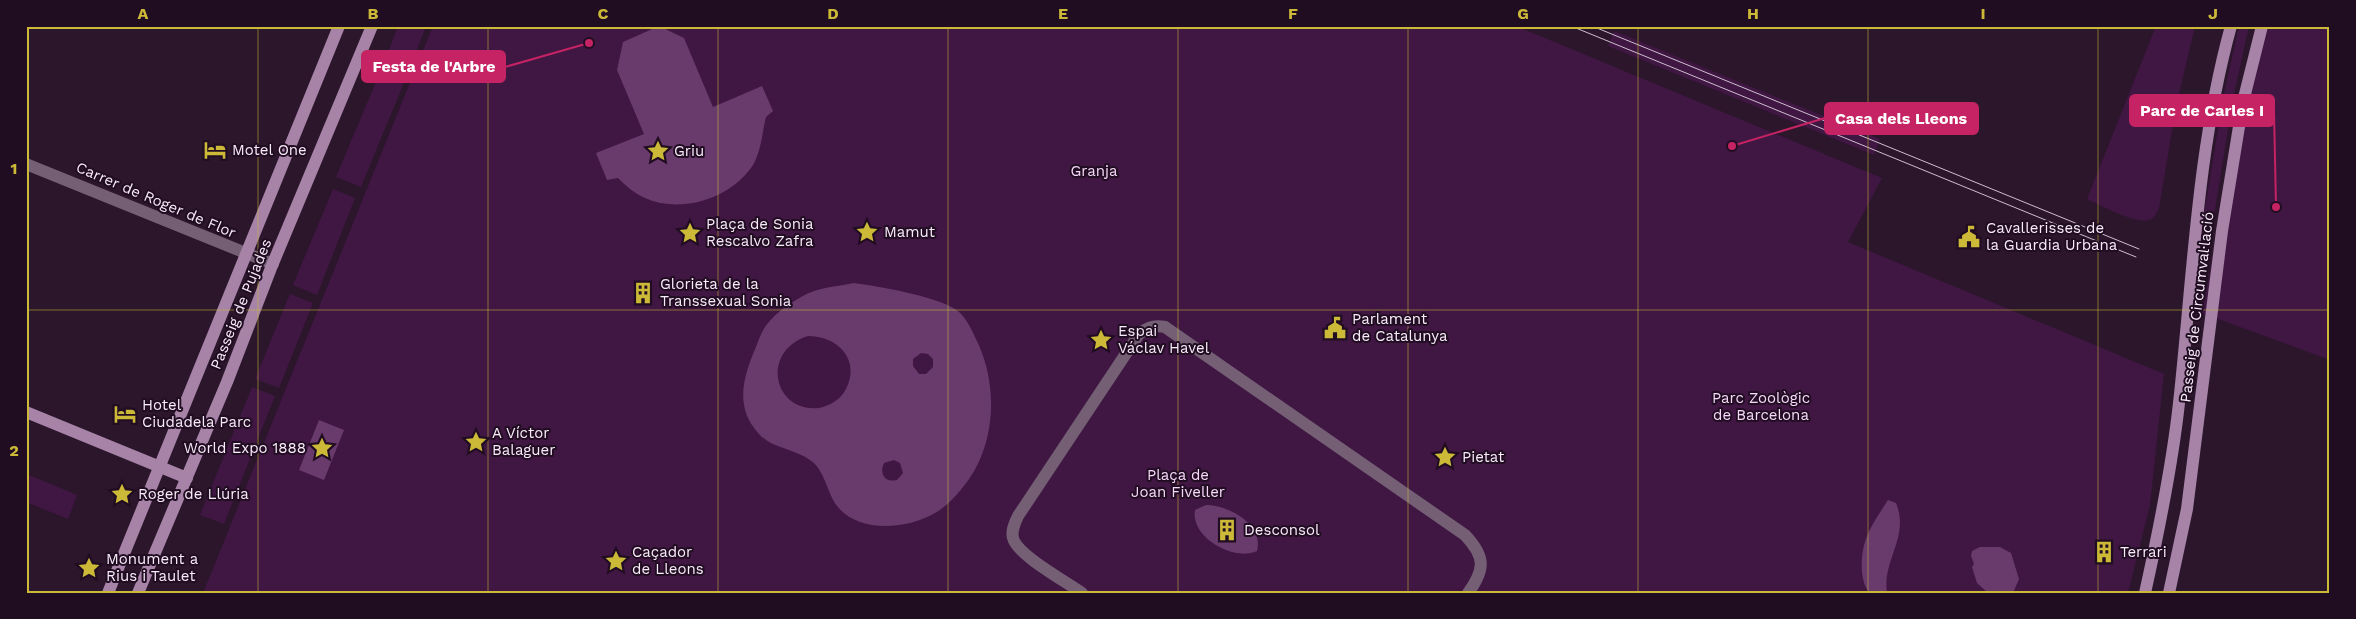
<svg xmlns="http://www.w3.org/2000/svg" width="2356" height="619" viewBox="0 0 2356 619" font-family="'Work Sans',sans-serif">
  <style>
    .green { fill: #401643 }
    .water { fill: #693a6c; fill-rule: evenodd }
    .lines { fill: none; stroke-linecap: round; stroke-linejoin: round }
    .street { stroke: #745f75; stroke-width: 12 }
    .secondary { stroke: #a683a7; stroke-width: 12 }
    .tram { stroke: #cdbece; stroke-width: 1 }
    .grid { fill: none; stroke: #cdb938; stroke-width: 1; stroke-opacity: 0.55 }
    .labels { text-anchor: middle; stroke-width: 4; stroke-linejoin: round; paint-order: stroke }
    .poi-label { font-size: 15px; fill: #f9ebfa; stroke: #210d22; text-anchor: start }
    .park-label { font-size: 15px; fill: #f6d9f8; stroke: #210d22 }
    .street-label { font-size: 15px; fill: #f9ebfa; stroke: #210d22 }
    .leader { fill: none; stroke: #c52363; stroke-width: 2 }
    .callout-dot { fill: #c52363; stroke: #210d22; stroke-width: 2 }
    .callout { fill: #c52363; stroke: #c52363; stroke-width: 2 }
    .callout-label { font-size: 16px; text-anchor: middle; font-weight: bold; fill: #fff }
    .neatline { fill: none; stroke: #cdb938; stroke-width: 2 }
    .grid-label { font-size: 16px; text-anchor: middle; font-weight: bold; fill: #cdb938 }
  </style>
  <rect width="100%" height="100%" fill="#2b162c"/>
  <!-- green -->
  <g class="green">
    <path d="M398,26H426L413,60L389,50Z"/>
    <path d="M433,26H1516L1882,178L1848,242L2164,374L2150,505L2128,593H203Z"/>
    <path d="M2156,26H2195L2176,107L2159,208C2156,213 2155,218 2149,220C2137,225 2100,205 2087,199Z"/>
    <path d="M2239,26H2249L2233,99L2213,222L2203,221L2223,98Z"/>
    <path d="M2262,26H2330V360L2202,313L2243,102Z"/>
    <path d="M1614,31L1880,139L1874,155L1608,46Z"/>
    <path d="M386,58L410,68L361,187L336,177Z"/>
    <path d="M333,189L355,198L317,295L293,285Z"/>
    <path d="M290,294L313,303L279,388L255,379Z"/>
    <path d="M252,387L275,396L224,524L200,515Z"/>
    <path d="M29,475L77,495L68,519L26,502V482Z"/>
  </g>
  <!-- water -->
  <g class="water">
    <path d="M659,26L684,38L713,107L762,86L773,111L766,117C762,133 761,154 751,168C728,199 681,214 645,198C634,193 626,186 618,178L607,180L596,153L644,134L617,70L623,42Z"/>
    <path d="M854,283C877,286 941,297 958,311C966,318 971,328 975,337C999,383 997,446 963,487C955,497 946,507 935,513C908,529 859,534 837,506C827,493 825,470 810,460C795,449 771,448 759,434C734,407 743,377 756,347C759,339 762,330 768,323C777,312 789,304 801,297C817,287 836,287 854,283ZM808,336C837,336 861,359 846,389C841,399 830,406 819,408C773,413 760,351 808,336ZM921,353L928,354L933,359V367L926,374H919L913,366V359ZM894,460L900,463L903,473L897,480C885,483 879,474 884,463Z"/>
    <path d="M319,420L344,430L324,480L299,470Z"/>
    <path d="M1888,500L1896,503C1910,537 1882,560 1887,593H1870C1864,587 1863,579 1862,572C1860,540 1872,525 1888,500Z"/>
    <path d="M1206,505C1228,505 1264,524 1257,551C1233,562 1190,537 1195,510Z"/>
    <path d="M1980,547H2000L2011,553L2019,579L2013,593H1988L1977,583L1972,567L1974,564L1971,556L1972,551Z"/>
  </g>
  <g class="lines">
    <!-- street -->
    <g class="street">
      <path d="M26,164L273,264"/>
      <path d="M1082,593C1067,582 1017,555 1013,538C1011,530 1015,523 1018,516L1139,334C1148,327 1155,325 1165,327L1465,535C1486,557 1485,570 1468,593"/>
    </g>
    <!-- secondary -->
    <g class="secondary">
      <path d="M26,412L187,478"/>
      <path d="M108,593L339,26"/>
      <path d="M138,593L227,382L271,268L372,26"/>
      <path d="M2145,593C2159,530 2172,467 2179,403C2193,277 2197,149 2231,26"/>
      <path d="M2169,593L2187,509L2222,231L2243,102L2262,26"/>
    </g>
    <!-- tram -->
    <g class="tram">
      <path d="M1571,26L2136,257"/>
      <path d="M1592,26L2139,249"/>
    </g>
  </g>
  <!-- grid -->
  <path class="grid" d="M258,26V593M488,26V593M718,26V593M948,26V593M1178,26V593M1408,26V593M1638,26V593M1868,26V593M2098,26V593M26,310H2330"/>
  <!-- icons -->
  <defs>
    <g id="hotel-bare" transform="scale(1.725)"><path d="M-6-4.5h1.5V1H6V5H4.5V3h-9V5H-6ZM-4 0a1.8 1.8 0 1 1 3.6 0ZM.5 0V-2.5h3Q6-2.5 6 0Z" fill="#cdb938" stroke="#210d22" stroke-width="2.5" paint-order="stroke"/></g>
    <g id="sight-bare" transform="scale(1.725)"><path d="M0-6L1.8-2.2L6-1.7L2.9 1.2L3.7 5.4L0 3.3L-3.7 5.4L-2.9 1.2L-6-1.7L-1.8-2.2Z" fill="#cdb938" stroke="#210d22" stroke-width="2.5" paint-order="stroke"/></g>
    <g id="civic-bare" transform="scale(1.725)"><path d="M-.6-6.5H3V-4.5H.6V-3L4-1V1h2V6H-6V1h2V-1L-.6-3ZM-1.2 2.5V6h2.4V2.5Z" fill="#cdb938" stroke="#210d22" stroke-width="2.5" paint-order="stroke"/></g>
    <g id="building-bare" transform="scale(1.725)"><path d="M-4-6H4V6H1V3H-1V6H-4ZM-2.5-4.3h1.7v1.8h-1.7ZM.8-4.3h1.7v1.8H.8ZM-2.5-1h1.7V.8h-1.7ZM.8-1h1.7V.8H.8Z" fill="#cdb938" stroke="#210d22" stroke-width="2.5" paint-order="stroke"/></g>
  </defs>
  <g fill-rule="evenodd">
    <use href="#hotel-bare" x="215" y="150"/>
    <use href="#sight-bare" x="658" y="151"/>
    <use href="#sight-bare" x="867" y="232"/>
    <use href="#sight-bare" x="690" y="233"/>
    <use href="#civic-bare" x="1969" y="237"/>
    <use href="#building-bare" x="643" y="293"/>
    <use href="#civic-bare" x="1335" y="328"/>
    <use href="#sight-bare" x="1101" y="340"/>
    <use href="#hotel-bare" x="125" y="414"/>
    <use href="#sight-bare" x="476" y="442"/>
    <use href="#sight-bare" x="322" y="448"/>
    <use href="#sight-bare" x="1445" y="457"/>
    <use href="#sight-bare" x="122" y="494"/>
    <use href="#building-bare" x="1227" y="530"/>
    <use href="#building-bare" x="2104" y="552"/>
    <use href="#sight-bare" x="616" y="561"/>
    <use href="#sight-bare" x="89" y="568"/>
  </g>
  <g class="labels">
    <!-- poi labels -->
    <g class="poi-label">
      <text x="232" y="155">Motel One</text>
      <text x="674" y="156">Griu</text>
      <text x="706" y="229">Plaça de Sonia<tspan x="706" dy="17">Rescalvo Zafra</tspan></text>
      <text x="1986" y="233">Cavallerisses de<tspan x="1986" dy="17">la Guardia Urbana</tspan></text>
      <text x="884" y="237">Mamut</text>
      <text x="660" y="289">Glorieta de la<tspan x="660" dy="17">Transsexual Sonia</tspan></text>
      <text x="1352" y="324">Parlament<tspan x="1352" dy="17">de Catalunya</tspan></text>
      <text x="1118" y="336">Espai<tspan x="1118" dy="17">Václav Havel</tspan></text>
      <text x="142" y="410">Hotel<tspan x="142" dy="17">Ciudadela Parc</tspan></text>
      <text x="492" y="438">A Víctor<tspan x="492" dy="17">Balaguer</tspan></text>
      <text x="306" y="453" text-anchor="end">World Expo 1888</text>
      <text x="1462" y="462">Pietat</text>
      <text x="138" y="499">Roger de Llúria</text>
      <text x="1244" y="535">Desconsol</text>
      <text x="632" y="557">Caçador<tspan x="632" dy="17">de Lleons</tspan></text>
      <text x="2120" y="557">Terrari</text>
      <text x="106" y="564">Monument a<tspan x="106" dy="17">Rius i Taulet</tspan></text>
    </g>
    <!-- park labels -->
    <g class="park-label">
      <text x="1094" y="176">Granja</text>
      <text x="1761" y="403">Parc Zoològic<tspan x="1761" dy="17">de Barcelona</tspan></text>
      <text x="1178" y="480">Plaça de<tspan x="1178" dy="17">Joan Fiveller</tspan></text>
    </g>
    <!-- street labels -->
    <g class="street-label">
      <text transform="translate(156 200) rotate(23)" y="5">Carrer de Roger de Flor</text>
      <text transform="translate(241 304) rotate(-68)" y="5">Passeig de Pujades</text>
      <text transform="translate(2197 307) rotate(-83)" y="5">Passeig de Circumval·lació</text>
    </g>
  </g>
  <!-- callouts -->
  <path class="leader" d="M589 43L505 67M2276 207L2274 111M1732 146L1825 118"/>
  <g class="callout-dot">
    <circle cx="589" cy="43" r="5"/>
    <circle cx="2276" cy="207" r="5"/>
    <circle cx="1732" cy="146" r="5"/>
  </g>
  <g class="callout">
    <rect x="362" y="51" width="143" height="31" rx="5"/>
    <rect x="2130" y="95" width="144" height="31" rx="5"/>
    <rect x="1825" y="103" width="153" height="31" rx="5"/>
  </g>
  <g class="callout-label">
    <text x="434" y="72">Festa de l'Arbre</text>
    <text x="2202" y="116">Parc de Carles I</text>
    <text x="1901" y="124">Casa dels Lleons</text>
  </g>
  <!-- border -->
  <rect width="2356" height="619" fill="none" stroke="#210d22" stroke-width="55"/>
  <rect x="28" y="28" width="2300" height="564" class="neatline"/>
  <g class="grid-label">
    <text x="143" y="19">A</text>
    <text x="373" y="19">B</text>
    <text x="603" y="19">C</text>
    <text x="833" y="19">D</text>
    <text x="1063" y="19">E</text>
    <text x="1293" y="19">F</text>
    <text x="1523" y="19">G</text>
    <text x="1753" y="19">H</text>
    <text x="1983" y="19">I</text>
    <text x="2213" y="19">J</text>
    <text x="14" y="174">1</text>
    <text x="14" y="456">2</text>
  </g>
</svg>
